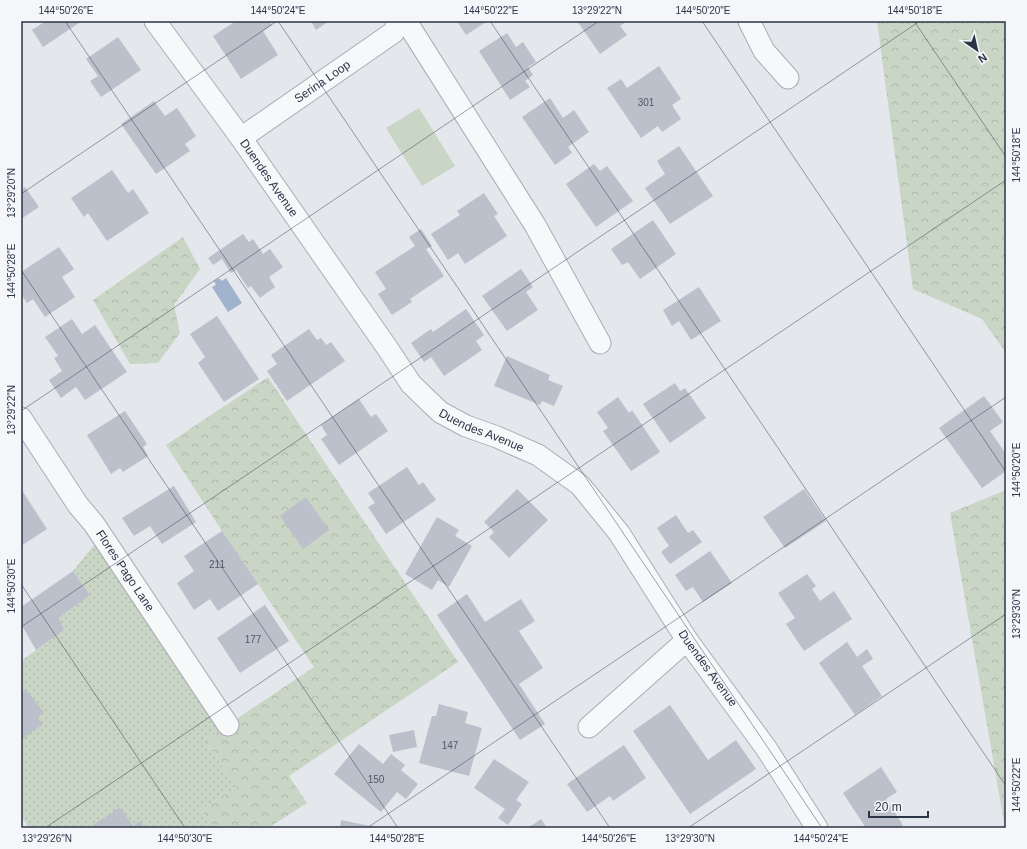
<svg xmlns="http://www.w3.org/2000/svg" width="1027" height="849" viewBox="0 0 1027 849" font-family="Helvetica,sans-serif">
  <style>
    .grass { fill: url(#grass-dots) }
    .forest { fill: url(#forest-crowns) }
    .garden { fill: #c9d6c5 }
    .water { fill: #9fb4cc }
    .building { fill: #bbc0ca }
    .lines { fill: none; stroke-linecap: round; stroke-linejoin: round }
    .minor-casing { stroke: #a9aeb7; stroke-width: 23 }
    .minor { stroke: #f7f8fa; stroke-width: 21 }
    .ticks { fill: none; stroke: #2b3445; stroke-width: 1; stroke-opacity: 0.45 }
    .labels { text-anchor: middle; stroke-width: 3; stroke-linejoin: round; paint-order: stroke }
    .number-label { font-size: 10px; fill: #4f5766 }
    .street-label { font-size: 12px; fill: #2b3445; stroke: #f4f6f9 }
    .neatline { fill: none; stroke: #2b3445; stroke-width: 1.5 }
    .ticks-label { font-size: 10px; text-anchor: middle; fill: #2b3445 }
  </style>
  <defs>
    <pattern id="grass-dots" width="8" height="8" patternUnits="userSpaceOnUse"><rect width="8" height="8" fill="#c9d6c5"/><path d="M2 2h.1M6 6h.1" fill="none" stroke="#adb8ab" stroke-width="1.8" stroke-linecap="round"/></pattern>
    <pattern id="forest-crowns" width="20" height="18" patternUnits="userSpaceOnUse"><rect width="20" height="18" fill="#c9d6c5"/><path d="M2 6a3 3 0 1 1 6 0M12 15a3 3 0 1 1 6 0" fill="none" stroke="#adb8ab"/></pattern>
  </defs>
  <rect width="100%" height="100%" fill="#e4e7ec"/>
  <!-- grass -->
  <path class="grass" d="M102,535L228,725L205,740L236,787L201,810L212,828H29L21,816V661L64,630L59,618L90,595L73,571Z"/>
  <!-- forest -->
  <g class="forest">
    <path d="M877,21H1006V353L982,319L913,289Z"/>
    <path d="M183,237L200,269L174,305L180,333L158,363L130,364L93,300Z"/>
    <path d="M268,377L458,662L289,776L307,803L268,828H212L201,810L236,787L205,740L314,667L222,531L166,445Z"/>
    <path d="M1006,490V828H1005L950,513Z"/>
  </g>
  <!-- garden -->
  <path class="garden" d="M419,108L455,166L422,186L386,128Z"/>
  <!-- water -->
  <path class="water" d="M226,278L242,303L228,312L212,287L216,285L214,281L218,279H220L222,281Z"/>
  <!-- building -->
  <g class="building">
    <path d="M46,21H82L43,47L32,30Z"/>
    <path d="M236,21H269L272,25L263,31L278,55L241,79L213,36Z"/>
    <path d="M311,21H329L316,30Z"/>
    <path d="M457,21H485L486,22L466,35Z"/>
    <path d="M577,21H627L620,26L627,35L600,54Z"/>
    <path d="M507,33L516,47L523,42L536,62L528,67L533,75L525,81L530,87L510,100L479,51Z"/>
    <path d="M118,37L141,70L101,97L90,81L98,76L86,59Z"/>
    <path d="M659,66L681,99L672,105L681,119L662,132L658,126L641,138L607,88L621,79L627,88Z"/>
    <path d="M550,98L563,118L574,110L589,132L568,147L572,153L555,165L522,117Z"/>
    <path d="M154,101L165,116L177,108L196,136L185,144L190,151L156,174L121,124Z"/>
    <path d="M679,146L713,196L670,224L645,188L665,174L657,161Z"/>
    <path d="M594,164L600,171L607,166L633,201L596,227L566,184Z"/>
    <path d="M112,170L128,193L133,189L149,213L107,241L88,213L84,217L71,198Z"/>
    <path d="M25,187L39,207L21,219V190Z"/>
    <path d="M484,193L498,214L494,216L507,236L465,264L458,253L448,260L431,234L460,215L457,211Z"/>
    <path d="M653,220L676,254L640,279L628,262L622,265L611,249Z"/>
    <path d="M421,229L432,246L426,249L444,276L410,299L412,302L392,315L378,294L386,289L375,272L415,246L409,237Z"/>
    <path d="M243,234L249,242L253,239L263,254L270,249L283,267L269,277L275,287L260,298L251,286L248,288L236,270L231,273L222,259L213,265L208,258Z"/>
    <path d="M59,247L74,269L62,277L75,297L45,317L33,299L27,303L21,294V272Z"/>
    <path d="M521,269L533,287L526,292L538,310L507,331L482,296Z"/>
    <path d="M699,287L721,321L691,340L679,321L672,326L663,310Z"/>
    <path d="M466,309L484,335L476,341L482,350L444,376L431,357L424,362L411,343L431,329L433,332Z"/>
    <path d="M217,316L259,379L224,402L198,363L205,357L190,334Z"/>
    <path d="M72,319L82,334L95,325L127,372L85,400L76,387L61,398L49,380L62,371L54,358L58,356L45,337Z"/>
    <path d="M309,329L317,340L321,338L326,345L331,342L345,361L287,401L267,371L277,364L271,355Z"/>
    <path d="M507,356L550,375L548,380L563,386L554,406L542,401L540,405L494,386Z"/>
    <path d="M675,383L680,391L685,388L706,418L670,443L643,404Z"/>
    <path d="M984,396L1003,422L990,431L1006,454V471L982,488L939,428Z"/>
    <path d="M618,397L629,413L632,410L660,452L631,471L603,431L608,428L597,412Z"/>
    <path d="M359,399L371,417L376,414L388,431L339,465L321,439L327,435L321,425Z"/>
    <path d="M125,411L147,444L143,447L148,456L123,472L120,468L111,474L87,435Z"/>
    <path d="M407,467L419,485L423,482L436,500L386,534L368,507L375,503L368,493Z"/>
    <path d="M174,486L196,522L162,544L150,526L134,536L122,518Z"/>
    <path d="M517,489L548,520L509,558L489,537L494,532L484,522Z"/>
    <path d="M804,489L826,521L785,548L763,517Z"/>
    <path d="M23,492L47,529L21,546V494Z"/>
    <path d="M306,497L329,530L303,549L280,516Z"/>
    <path d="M676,515L688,533L693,530L702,542L670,564L661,552L669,546L657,528Z"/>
    <path d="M437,517L459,530L455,536L472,546L449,587L438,580L432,590L405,574Z"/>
    <path d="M222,531L258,584L218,611L210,599L194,610L177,583L194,571L184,556Z"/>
    <path d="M710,551L732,583L703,602L693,587L686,591L675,575Z"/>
    <path d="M73,571L90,595L59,618L64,630L36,650L21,624V607Z"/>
    <path d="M807,574L816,586L812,589L820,601L834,591L852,619L804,651L786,624L795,618L778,593Z"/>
    <path d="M467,594L485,622L521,599L535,621L519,631L543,668L519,684L545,724L520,740L437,615Z"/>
    <path d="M265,605L289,641L240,673L217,638Z"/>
    <path d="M847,642L857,657L867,649L873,659L862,666L882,696L855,715L819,663Z"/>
    <path d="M26,689L44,713L37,717L43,724L21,740V692Z"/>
    <path d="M439,704L468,712L465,723L482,728L469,776L419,763L432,716H436Z"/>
    <path d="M670,705L708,760L736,740L756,769L690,814L633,731Z"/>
    <path d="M414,730L417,747L393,752L389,735Z"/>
    <path d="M359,744L383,764L391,754L405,765L401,770L418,784L406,799L397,792L381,812L334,774Z"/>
    <path d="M624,745L646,778L613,801L610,796L587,812L567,784Z"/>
    <path d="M494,759L529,782L516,800L522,804L508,825L498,818L505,809L474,788Z"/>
    <path d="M881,767L897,792L886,799L903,825L899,828H866L843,793Z"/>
    <path d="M120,807L133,826L140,821L145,828H89Z"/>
    <path d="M541,819L547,828H528Z"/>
    <path d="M341,820L375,827V828H340Z"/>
  </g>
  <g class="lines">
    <!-- minor casing -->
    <g class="minor-casing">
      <g id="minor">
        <path id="s1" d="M155,21L241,138L388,349L411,384L440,412L466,426L497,437L538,455L580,485L619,533L687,640L766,748L817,828"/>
        <path d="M406,21L535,225L600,343"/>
        <path d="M749,21L764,51L788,78"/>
        <path id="s2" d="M241,138L394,32L398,21"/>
        <path id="s3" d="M21,418L78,505L94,524L228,725"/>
        <path d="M589,727L687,640"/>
      </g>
    </g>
    <!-- minor -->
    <use href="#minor" class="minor"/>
  </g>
  <!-- ticks -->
  <path class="ticks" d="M65,21L610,828M278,21L822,828M490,21L1006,786M702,21L1006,472M914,21L1006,157M21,194L277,21M21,270L398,828M21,411L599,21M21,584L185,828M21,627L920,21M45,828L1006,180M367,828L1006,397M688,828L1006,614"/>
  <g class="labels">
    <!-- number labels -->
    <g class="number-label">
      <text x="646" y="106">301</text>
      <text x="217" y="568">211</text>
      <text x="253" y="643">177</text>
      <text x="450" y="749">147</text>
      <text x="376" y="783">150</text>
    </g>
    <!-- street labels -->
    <g class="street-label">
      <text dy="4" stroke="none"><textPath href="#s2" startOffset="99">Serina Loop</textPath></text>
      <text dy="4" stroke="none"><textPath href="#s1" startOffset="194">Duendes Avenue</textPath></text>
      <text dy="4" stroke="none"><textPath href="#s1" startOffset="530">Duendes Avenue</textPath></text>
      <text dy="4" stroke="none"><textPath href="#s3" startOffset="185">Flores Pago Lane</textPath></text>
      <text dy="4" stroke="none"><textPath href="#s1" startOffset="867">Duendes Avenue</textPath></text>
    </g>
  </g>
  <!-- border -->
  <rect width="1027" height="849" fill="none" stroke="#f4f6f9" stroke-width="44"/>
  <!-- north arrow -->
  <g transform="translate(977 50) rotate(146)" stroke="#f4f6f9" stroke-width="3" paint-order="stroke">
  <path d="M0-3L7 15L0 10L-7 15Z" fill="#2b3445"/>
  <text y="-6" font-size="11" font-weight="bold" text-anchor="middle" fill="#2b3445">N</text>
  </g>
  <!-- scale -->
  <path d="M869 811v6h59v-6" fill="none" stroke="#2b3445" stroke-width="2"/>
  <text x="875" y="811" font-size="12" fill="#2b3445" stroke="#f4f6f9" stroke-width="3" paint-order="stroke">20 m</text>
  <rect x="22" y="22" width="983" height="805" class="neatline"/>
  <g class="ticks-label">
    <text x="66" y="14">144°50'26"E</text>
    <text x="278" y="14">144°50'24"E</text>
    <text x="491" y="14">144°50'22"E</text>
    <text x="597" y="14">13°29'22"N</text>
    <text x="703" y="14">144°50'20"E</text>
    <text x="915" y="14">144°50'18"E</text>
    <text transform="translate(1016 155) rotate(-90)" y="4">144°50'18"E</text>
    <text transform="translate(11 193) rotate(-90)" y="4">13°29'20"N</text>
    <text transform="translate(11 271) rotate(-90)" y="4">144°50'28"E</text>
    <text transform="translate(11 410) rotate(-90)" y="4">13°29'22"N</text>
    <text transform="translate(1016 470) rotate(-90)" y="4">144°50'20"E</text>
    <text transform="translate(11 586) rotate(-90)" y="4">144°50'30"E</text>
    <text transform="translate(1016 614) rotate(-90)" y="4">13°29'30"N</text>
    <text transform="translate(1016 785) rotate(-90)" y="4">144°50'22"E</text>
    <text x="47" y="842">13°29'26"N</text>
    <text x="185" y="842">144°50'30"E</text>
    <text x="397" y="842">144°50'28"E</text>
    <text x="609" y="842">144°50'26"E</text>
    <text x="690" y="842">13°29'30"N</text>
    <text x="821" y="842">144°50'24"E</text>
  </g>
</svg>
